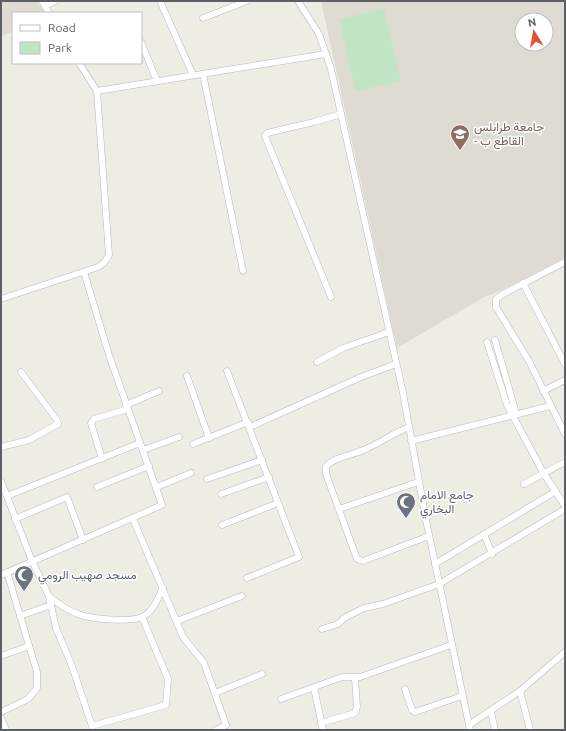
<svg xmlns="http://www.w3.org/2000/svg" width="566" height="731" viewBox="0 0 566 731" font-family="Ubuntu,Vazirmatn,sans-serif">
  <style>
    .education { fill: #dedcd2; fill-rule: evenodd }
    .green { fill: #c1e5c4 }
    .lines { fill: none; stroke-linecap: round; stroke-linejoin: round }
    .minor-casing { stroke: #b6b9bd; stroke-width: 7 }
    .minor { stroke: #fff; stroke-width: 6 }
    .labels { text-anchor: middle; stroke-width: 3; stroke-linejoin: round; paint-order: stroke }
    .education-label { font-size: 12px; fill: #785e54; stroke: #fff; text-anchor: start }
    .worship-label { font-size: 12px; fill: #5b616d; stroke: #fff; text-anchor: start }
  </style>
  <rect width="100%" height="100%" fill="#eeede4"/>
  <!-- education -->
  <g class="education">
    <path d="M1,1H36L45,13H13V32L1,36Z"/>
    <path d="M321,1H565V259L491,295L486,296L397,348ZM522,20H546V44H522Z"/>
  </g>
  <!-- green -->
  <path class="green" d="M384,9L401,81L355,91L339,19Z"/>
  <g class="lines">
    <!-- minor casing -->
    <g class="minor-casing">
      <g id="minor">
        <path d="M42,1L49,13"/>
        <path d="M160,1L193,75"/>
        <path d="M298,1L319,34L331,69L403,393L426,520L470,730"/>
        <path d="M45,6L55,1"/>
        <path d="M203,18L247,1"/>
        <path d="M141,42L157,81"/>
        <path d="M203,74L243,271"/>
        <path d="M97,91L326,54"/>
        <path d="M565,262L503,294L496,299V307L529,361L565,434"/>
        <path d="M523,283L565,364"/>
        <path d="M331,297L265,136L267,133L314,122L341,114"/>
        <path d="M1,299L98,267L104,263L109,255L97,91L79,63"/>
        <path d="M495,340L516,413"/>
        <path d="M487,342L507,405L544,474L565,506"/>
        <path d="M317,362L343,348L389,332"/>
        <path d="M227,371L299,557L247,578"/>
        <path d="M187,376L209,438"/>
        <path d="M543,391L565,380"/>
        <path d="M126,405L159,391"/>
        <path d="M250,427L361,377L396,364"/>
        <path d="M409,427C393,433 379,444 363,450C351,456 336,456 326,466V474L357,559L363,561L429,536"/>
        <path d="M411,441L550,406"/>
        <path d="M193,444L248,422"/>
        <path d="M1,447L29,440L58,424L57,420L21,372"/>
        <path d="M143,450L179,437"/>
        <path d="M102,459L91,423L94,419L128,409"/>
        <path d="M207,479L262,460"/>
        <path d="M1,481L32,561L49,596L56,628L72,666L92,726L166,705L168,679L142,617"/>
        <path d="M524,484L565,462"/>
        <path d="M97,487L149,466"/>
        <path d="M157,487L191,473"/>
        <path d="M221,494L269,477"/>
        <path d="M7,496L140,443"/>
        <path d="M339,509L418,482"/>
        <path d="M15,519L67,497L83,540"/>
        <path d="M133,519L183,637L204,663L226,725L216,730"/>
        <path d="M222,525L278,503"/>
        <path d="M484,534L492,554"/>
        <path d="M435,564L556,491"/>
        <path d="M1,575L162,505L109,355L84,272"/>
        <path d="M49,596C58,604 67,610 78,614C90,619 133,623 144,616C154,610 158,598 163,588"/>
        <path d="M20,616L51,605"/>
        <path d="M177,621L242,596"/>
        <path d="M322,629L338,624L344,618L364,608L383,604L439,584L565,509"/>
        <path d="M1,656L29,646"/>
        <path d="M314,688L323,730"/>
        <path d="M405,689L412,710L415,712L462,696"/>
        <path d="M520,691L530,730"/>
        <path d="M215,693L262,674"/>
        <path d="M281,699L342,677H360L451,645"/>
        <path d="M1,712L28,699L37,688V672L7,572"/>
        <path d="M491,712L495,730"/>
        <path d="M1,718L6,730"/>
        <path d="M321,723L355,713L357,707L355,678"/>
        <path d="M469,725L520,691L565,652"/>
      </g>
    </g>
    <!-- minor -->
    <use href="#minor" class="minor"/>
  </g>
  <!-- icons -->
  <defs>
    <g id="university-pin" transform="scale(1)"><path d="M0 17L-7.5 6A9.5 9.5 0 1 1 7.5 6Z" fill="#8d6e63" stroke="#fff"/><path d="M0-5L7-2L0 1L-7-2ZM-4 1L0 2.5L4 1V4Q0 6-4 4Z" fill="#fff"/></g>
    <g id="mosque-pin" transform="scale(1)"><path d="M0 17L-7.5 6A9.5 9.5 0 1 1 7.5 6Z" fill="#6b7280" stroke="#fff"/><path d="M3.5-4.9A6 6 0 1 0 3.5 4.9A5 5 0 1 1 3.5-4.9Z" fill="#fff"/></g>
  </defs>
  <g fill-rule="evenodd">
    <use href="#university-pin" x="460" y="134"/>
    <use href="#mosque-pin" x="406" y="502"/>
    <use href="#mosque-pin" x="24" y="575"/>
  </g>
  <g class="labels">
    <!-- education labels -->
    <g class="education-label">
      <text x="474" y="131">جامعة طرابلس<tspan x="474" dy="14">- القاطع ب</tspan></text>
    </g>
    <!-- worship labels -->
    <g class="worship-label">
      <text x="420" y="499">جامع الامام<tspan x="420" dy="14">البخاري</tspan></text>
      <text x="38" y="579">مسجد صهيب الرومي</text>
    </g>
  </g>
  <!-- border -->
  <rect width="566" height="731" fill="none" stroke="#5c5f64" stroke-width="4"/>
  <!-- legend -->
  <rect x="12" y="12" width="130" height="52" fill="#ffffff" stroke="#bebfc1"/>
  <rect x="20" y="25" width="20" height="6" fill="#ffffff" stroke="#bebfc1"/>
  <text x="48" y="32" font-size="12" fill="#5c5f64">Road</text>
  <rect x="20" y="42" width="20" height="12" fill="#c1e5c4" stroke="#bebfc1"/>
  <text x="48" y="52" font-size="12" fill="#5c5f64">Park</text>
  <!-- north arrow -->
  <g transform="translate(534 32) rotate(349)"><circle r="19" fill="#ffffff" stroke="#bebfc1"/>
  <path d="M0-3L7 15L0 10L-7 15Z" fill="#e45233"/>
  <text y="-6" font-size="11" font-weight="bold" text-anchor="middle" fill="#5c5f64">N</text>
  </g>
</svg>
